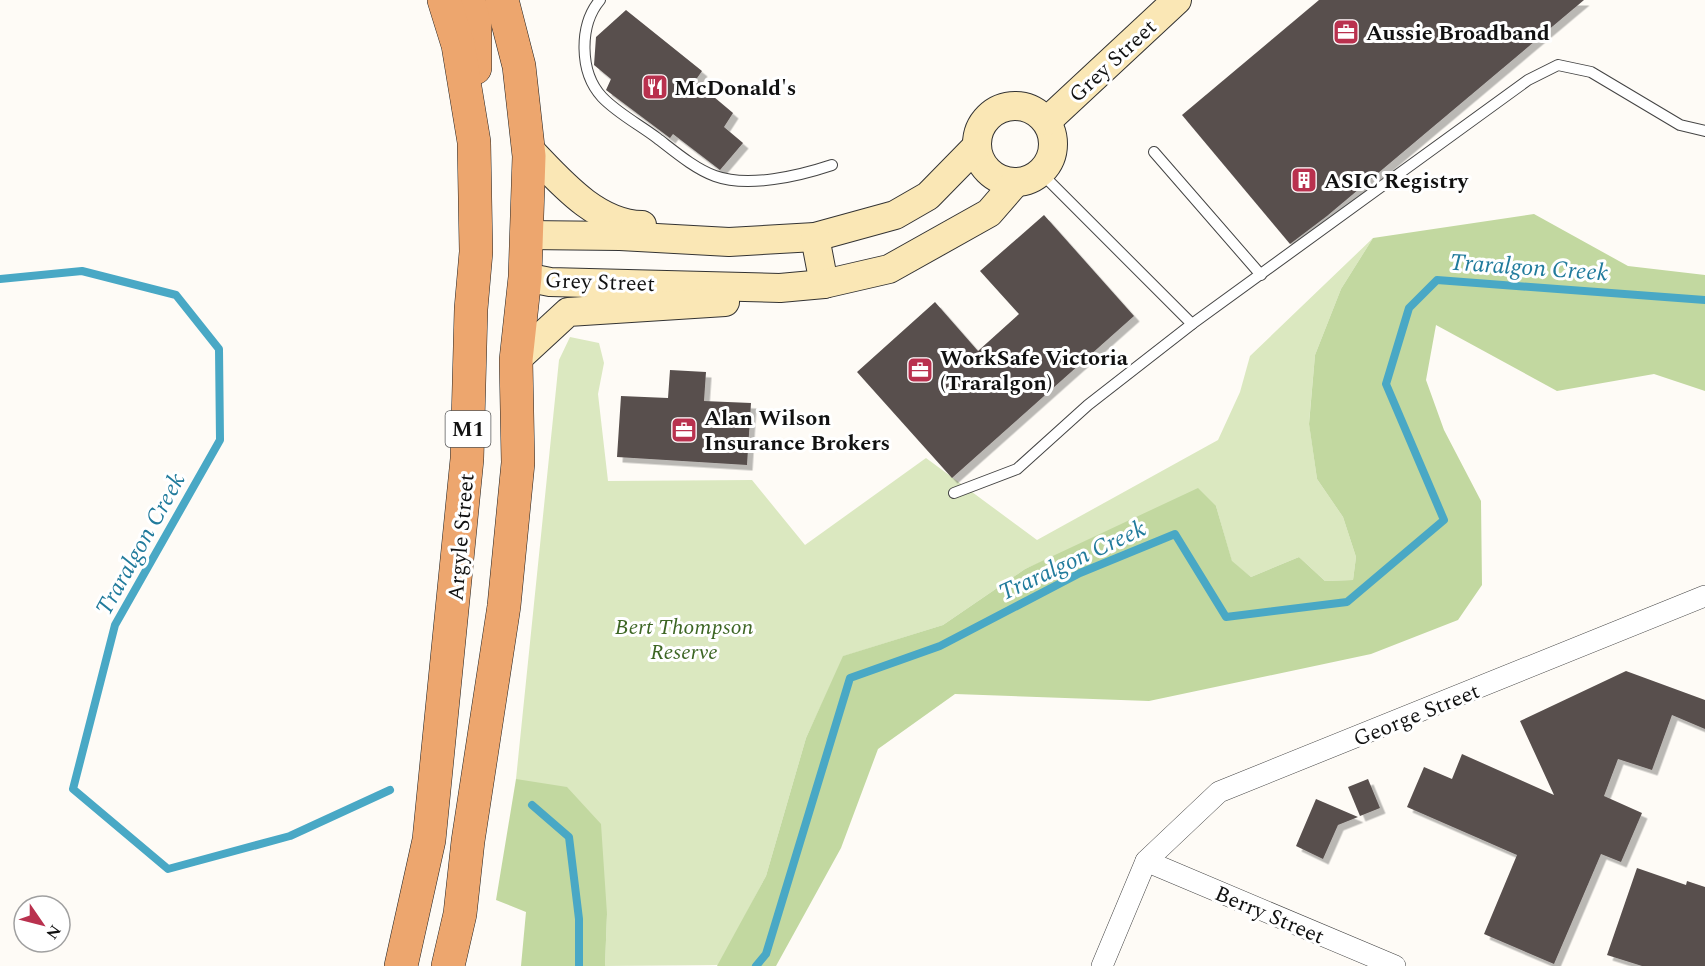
<svg xmlns="http://www.w3.org/2000/svg" width="1705" height="966" viewBox="0 0 1705 966" font-family="Spectral,serif">
  <style>
    .green { fill: #dbe8c0 }
    .forest { fill: #c2d8a0 }
    .lines { fill: none; stroke-linecap: round; stroke-linejoin: round }
    .stream { stroke: #49a8c5; stroke-width: 8 }
    .building { fill: #59504e; filter: url(#shadow) }
    .service-casing { stroke: #444; stroke-width: 12 }
    .minor-casing { stroke: #444; stroke-width: 22 }
    .secondary-casing { stroke: #333; stroke-width: 30 }
    .trunk-casing { stroke: #222; stroke-width: 34 }
    .service { stroke: #fff; stroke-width: 10 }
    .minor { stroke: #fff; stroke-width: 21 }
    .secondary { stroke: #fae7b5; stroke-width: 28 }
    .trunk { stroke: #eda66e; stroke-width: 33 }
    .labels { text-anchor: middle; stroke-width: 6; stroke-linejoin: round; paint-order: stroke }
    .shield { fill: #fff; stroke: #585858; stroke-width: 1.5 }
    .shield-label { font-size: 21px; font-weight: bold; fill: #111 }
    .poi-label { font-size: 22px; font-weight: bold; fill: #111; stroke: #fff; text-anchor: start }
    .street-label { font-size: 22px; fill: #111; stroke: #fff }
    .park-label { font-size: 22px; font-style: italic; fill: #3d6624; stroke: #fff }
    .water-label { font-size: 24px; font-style: italic; fill: #217b9c; stroke: #fff }
  </style>
  <defs>
    <filter id="shadow"><feDropShadow dx="5.5" dy="5.5" stdDeviation="0" flood-color="#0004"/></filter>
  </defs>
  <rect width="100%" height="100%" fill="#fefbf6"/>
  <!-- green -->
  <path class="green" d="M1373,238L1341,289L1315,355L1309,423L1317,479L1343,517L1356,557L1353,580L1325,581L1299,557L1251,577L1232,562L1216,506L1081,545L1025,569L943,625L844,656L806,738L766,876L719,965L605,966L607,914L516,779L559,360L570,337L599,343L604,363L598,394L608,481L752,480L805,545L926,458L1037,540L1218,440L1240,392L1250,356Z"/>
  <!-- forest -->
  <g class="forest">
    <path d="M1534,214L1628,266L1705,275V391L1654,374L1557,391L1436,325L1426,380L1444,430L1481,501L1482,585L1458,620L1371,654L1149,701L955,694L878,749L841,848L776,966H717L766,876L806,738L843,656L943,625L1025,569L1198,488L1216,506L1232,561L1251,577L1299,557L1325,581L1353,580L1356,557L1343,517L1317,479L1309,424L1315,355L1341,289L1373,238Z"/>
    <path d="M516,779L567,787L601,824L607,914L605,966H521L526,912L496,900Z"/>
  </g>
  <g class="lines">
    <!-- stream -->
    <g class="stream">
      <path d="M0,279L82,271L176,295L219,349L220,440L115,625L73,789L168,869L290,836L390,790"/>
      <path d="M532,805L569,837L579,919V966"/>
      <path d="M756,966L766,954L850,678L940,646L1080,573L1175,534L1226,617L1347,602L1444,520L1386,384L1409,308L1437,280L1705,300"/>
    </g>
  </g>
  <!-- building -->
  <g class="building">
    <path d="M1319,0H1584L1327,216L1290,244L1182,115Z"/>
    <path d="M626,10L702,71L695,81L733,113L724,127L743,143L720,170L673,134L670,138L606,90L611,79L594,65L596,37Z"/>
    <path d="M1044,215L1134,316L952,478L857,372L935,302L978,351L1019,314L980,271Z"/>
    <path d="M670,370L706,372L704,401L751,403L747,465L617,457L621,396L668,398Z"/>
    <path d="M1626,671L1705,700V729L1672,715L1652,770L1618,759L1604,796L1642,813L1621,862L1601,854L1554,964L1484,934L1517,855L1407,807L1424,767L1452,779L1462,754L1554,795L1520,721Z"/>
    <path d="M1368,779L1380,808L1360,816L1348,787Z"/>
    <path d="M1316,799L1358,817L1338,825L1323,859L1296,846Z"/>
    <path d="M1637,868L1686,885L1687,881L1705,887V966H1642L1607,955Z"/>
  </g>
  <g class="lines">
    <!-- service casing -->
    <g class="service-casing">
      <g id="service">
        <path d="M600,0C579,25 579,72 602,97C617,113 640,125 657,138C674,151 695,169 715,176C748,188 799,176 832,165"/>
        <path d="M1154,152L1261,275"/>
        <path d="M1041,173L1192,324"/>
        <path d="M954,493L1017,469L1088,405L1192,324L1528,80L1558,65L1591,72L1680,125L1705,131"/>
      </g>
    </g>
    <!-- minor casing -->
    <g class="minor-casing">
      <g id="minor">
        <path d="M1146,861L1395,966"/>
        <path d="M1102,966L1146,861L1219,792L1705,596"/>
      </g>
    </g>
    <!-- secondary casing -->
    <g class="secondary-casing">
      <g id="secondary">
        <circle cx="1015" cy="144" r="38"/>
        <path d="M1047,121L1177,0"/>
        <path d="M528,148C559,180 595,224 642,225"/>
        <path d="M527,235L620,236L729,242L815,237L895,215L928,196L977,146"/>
        <path d="M815,237L824,284"/>
        <path d="M525,277L550,282L780,288L824,284L889,269L989,213L1015,183"/>
        <path d="M516,360L568,312L725,302"/>
      </g>
    </g>
    <!-- trunk casing -->
    <g class="trunk-casing">
      <g id="trunk">
        <path d="M468,0L475,18V68"/>
        <path d="M401,966L429,840L467,459L471,309L476,252L474,142L458,45L444,0"/>
        <path d="M448,966L460,914L468,841L504,606L518,463L516,360L525,277L529,156L519,66L502,0"/>
      </g>
    </g>
    <!-- service -->
    <use href="#service" class="service"/>
    <!-- minor -->
    <use href="#minor" class="minor"/>
    <!-- secondary -->
    <use href="#secondary" class="secondary"/>
    <!-- trunk -->
    <use href="#trunk" class="trunk"/>
  </g>
  <!-- icons -->
  <defs>
    <g id="office-square" transform="scale(1.35)"><rect x="-9" y="-9" width="18" height="18" rx="4" fill="#b9314e" stroke="#fff"/><path d="M-6-3h4V-5.5h4V-3h4V5H-6ZM-1-4.5V-3h2v-1.5ZM-6 0V1H6V0Z" fill="#fff"/></g>
    <g id="restaurant-square" transform="scale(1.35)"><rect x="-9" y="-9" width="18" height="18" rx="4" fill="#b9314e" stroke="#fff"/><path d="M-5-6h1v4h1v-4h1v4h1v-4h1v5L-1.5 .5V6h-2V.5L-5-1ZM5-6V6H3V1.5H1.5Q1.5-4 5-6Z" fill="#fff"/></g>
    <g id="building-square" transform="scale(1.35)"><rect x="-9" y="-9" width="18" height="18" rx="4" fill="#b9314e" stroke="#fff"/><path d="M-4-6H4V6H1V3H-1V6H-4ZM-2.5-4.3h1.7v1.8h-1.7ZM.8-4.3h1.7v1.8H.8ZM-2.5-1h1.7V.8h-1.7ZM.8-1h1.7V.8H.8Z" fill="#fff"/></g>
  </defs>
  <g fill-rule="evenodd">
    <use href="#office-square" x="1346" y="32"/>
    <use href="#restaurant-square" x="655" y="87"/>
    <use href="#building-square" x="1304" y="180"/>
    <use href="#office-square" x="920" y="370"/>
    <use href="#office-square" x="684" y="430"/>
  </g>
  <g class="labels">
    <!-- shield labels -->
    <rect class="shield" x="445.5" y="411" width="45" height="36" rx="4.5"/>
    <g class="shield-label">
      <text x="468" y="436">M1</text>
    </g>
    <!-- poi labels -->
    <g class="poi-label">
      <text x="1366" y="40">Aussie Broadband</text>
      <text x="674" y="95">McDonald's</text>
      <text x="1324" y="188">ASIC Registry</text>
      <text x="940" y="365">WorkSafe Victoria<tspan x="940" dy="25">(Traralgon)</tspan></text>
      <text x="704" y="425">Alan Wilson<tspan x="704" dy="25">Insurance Brokers</tspan></text>
    </g>
    <!-- street labels -->
    <g class="street-label">
      <text transform="translate(1112 60) rotate(-43)" y="8">Grey Street</text>
      <text transform="translate(600 281) rotate(2)" y="8">Grey Street</text>
      <text transform="translate(460 537) rotate(-85)" y="8">Argyle Street</text>
      <text transform="translate(1416 714) rotate(-22)" y="8">George Street</text>
      <text transform="translate(1270 914) rotate(23)" y="8">Berry Street</text>
    </g>
    <!-- park labels -->
    <g class="park-label">
      <text x="684" y="634">Bert Thompson<tspan x="684" dy="25">Reserve</tspan></text>
    </g>
    <!-- water labels -->
    <g class="water-label">
      <text transform="translate(1529 267) rotate(4)" y="8">Traralgon Creek</text>
      <text transform="translate(140 544) rotate(-61)" y="8">Traralgon Creek</text>
      <text transform="translate(1072 560) rotate(-25)" y="8">Traralgon Creek</text>
    </g>
  </g>
  <!-- north arrow -->
  <g transform="translate(42 924) rotate(125)"><circle r="28" fill="#ffffff" stroke="#a0a0a0" stroke-width="1.5"/>
  <path d="M0-4.5L10 22L0 15L-10 22Z" fill="#b9314e"/>
  <text y="-9" font-size="16" font-weight="bold" text-anchor="middle" fill="#111111">N</text>
  </g>
</svg>
